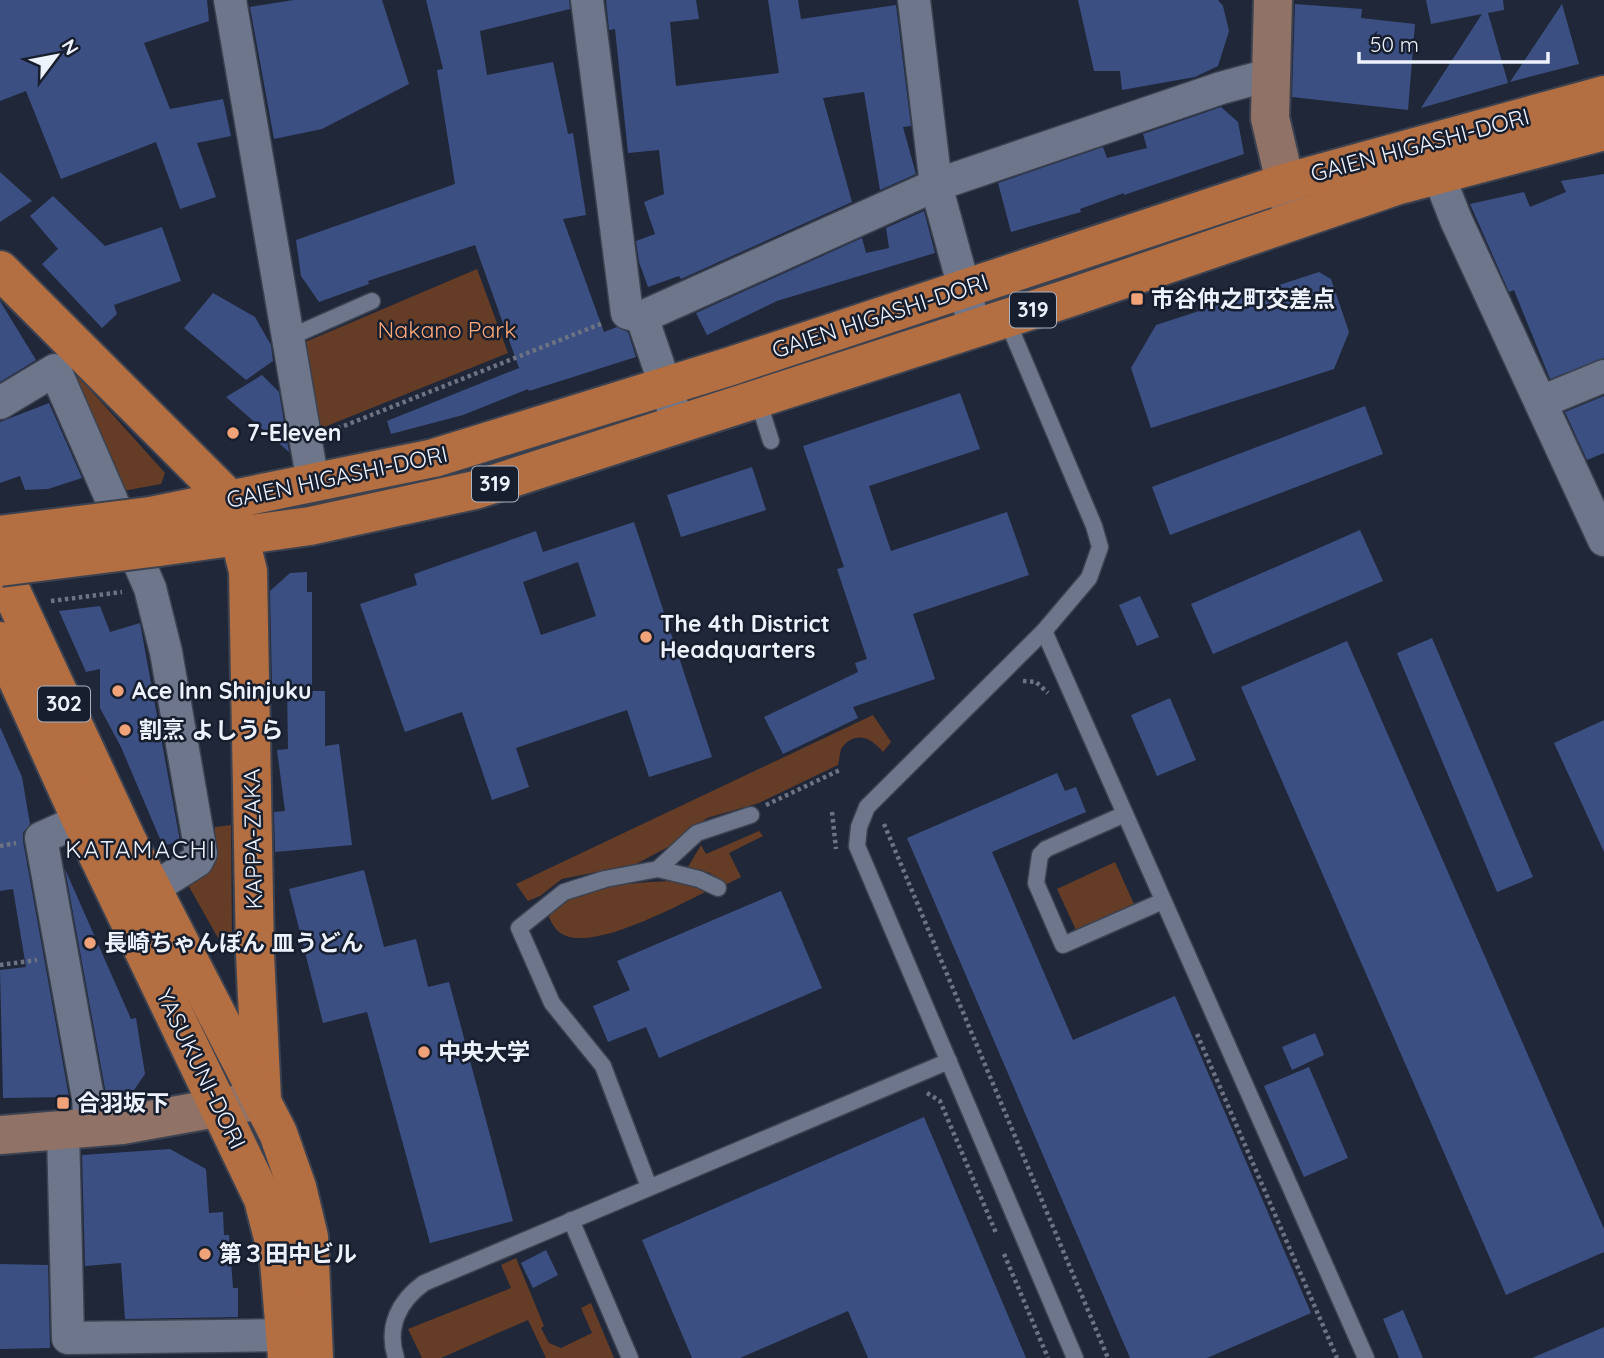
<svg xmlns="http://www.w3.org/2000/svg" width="1604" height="1358" viewBox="0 0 1604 1358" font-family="Quicksand,'Noto Sans JP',sans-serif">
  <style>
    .green { fill: #653c26 }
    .building { fill: #3b4f82; fill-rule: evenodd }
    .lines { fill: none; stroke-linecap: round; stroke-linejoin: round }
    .lane-casing { stroke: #3c4250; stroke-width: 19 }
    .street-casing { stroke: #3c4250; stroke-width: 35 }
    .secondary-casing { stroke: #3c4250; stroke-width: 42 }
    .primary-casing { stroke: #3c4250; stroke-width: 42 }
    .path { stroke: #6d7382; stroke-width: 4.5; stroke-dasharray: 3.5 3.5; stroke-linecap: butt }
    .lane { stroke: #6d768b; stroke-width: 16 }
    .street { stroke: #6d768b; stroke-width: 32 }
    .secondary { stroke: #907266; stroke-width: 38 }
    .primary { stroke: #b36e41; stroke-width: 38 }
    .primary-bridge-casing { stroke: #3c4250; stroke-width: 42; stroke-linecap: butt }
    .primary-bridge { stroke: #b36e41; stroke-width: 38 }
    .poi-dot { fill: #f0a279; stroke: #171e2e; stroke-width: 2.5 }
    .labels { text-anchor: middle; stroke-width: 5; stroke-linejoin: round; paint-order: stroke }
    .shield { fill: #171e2e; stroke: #adb2bf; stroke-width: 2 }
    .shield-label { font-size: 21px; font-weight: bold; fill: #edf2fd }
    .street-label { font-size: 23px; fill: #edf2fd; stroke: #171e2e }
    .poi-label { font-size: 23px; font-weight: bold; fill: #edf2fd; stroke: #171e2e; text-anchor: start }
    .park-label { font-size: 23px; fill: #fea87a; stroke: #171e2e }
    .neighbourhood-label { font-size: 24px; letter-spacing: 2px; fill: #edf2fd; stroke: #171e2e }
  </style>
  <rect width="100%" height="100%" fill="#202738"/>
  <!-- green -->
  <g class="green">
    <path d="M477,269L508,353L322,428L314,422L303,343Z"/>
    <path d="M77,375L165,473L161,484L123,491L73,380Z"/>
    <path d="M873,715L891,742L883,752C871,737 854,730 841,749L838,765L759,803L707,818L670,846L636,864L562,879L540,896L528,901L516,884Z"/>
    <path d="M231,825L232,943L222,945L188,885L214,864L215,827Z"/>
    <path d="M759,831L763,836L729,853L741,877L725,885L710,873L688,867L701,845L706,854Z"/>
    <path d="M1115,862L1134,904L1076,930L1057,889Z"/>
    <path d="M673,881L710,890C679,904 586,957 558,931C554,928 551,921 549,917C551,913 554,906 558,903C579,885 646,882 673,881Z"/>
    <path d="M516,1258L544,1326L541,1328L549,1343L561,1348L592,1333L581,1308L591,1303L614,1358H546L528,1320L441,1358H422L408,1329L511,1288L501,1265Z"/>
  </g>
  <!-- building -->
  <g class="building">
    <path d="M0,0H207L209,21L144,43L170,109L223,99L231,136L197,143L216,197L180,209L156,142L61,179L26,91L0,101Z"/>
    <path d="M294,0H382L409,84L322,129L274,139L250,7Z"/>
    <path d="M426,0H569L570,9L480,31L487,75L553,62L568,134L573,133L586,215L563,219L604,332L617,327L628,332L636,357L529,391L528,389L463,415L391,434L387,421L519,368L475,245L368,281L369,284L319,302L301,276L296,240L455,184L437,70L443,69Z"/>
    <path d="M606,0H696L699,19L670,22L676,86L779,73L768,0H798L801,19L896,5L911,126L903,127L916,174L880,190L864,92L823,98L852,202L681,279L679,276L648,287L639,262L636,241L655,234L644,202L664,194L659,150L628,153L615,29L609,30Z"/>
    <path d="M1078,0H1218L1223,6L1229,31L1218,66L1195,77L1122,90L1120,71H1094Z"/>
    <path d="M1426,0H1503L1504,10L1488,13L1508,83L1421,108L1482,14L1431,24Z"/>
    <path d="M1295,4L1362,9L1361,18L1415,24L1408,110L1292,97Z"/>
    <path d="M1562,4L1579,64L1510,82Z"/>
    <path d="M1221,107L1238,122L1244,154L1124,195V193L1080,209L1081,212L1011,232L998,183L1103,147L1107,158L1147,148L1143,134Z"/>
    <path d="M0,172L32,201L0,222Z"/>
    <path d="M1604,174V358L1550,379L1514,290L1509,292L1470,204L1524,192L1530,207L1566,192L1561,181Z"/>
    <path d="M53,196L105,246L162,227L181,281L114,305L117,314L102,328L42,264L58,249L30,216Z"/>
    <path d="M924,211L935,253L777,301L707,335L696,313L862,238L866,253L889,248L886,228Z"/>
    <path d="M1319,272L1331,279L1349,332L1334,369L1151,428L1131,368L1156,325Z"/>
    <path d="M213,293L255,317L271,345L273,361L246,380L184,328Z"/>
    <path d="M0,301L36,360L0,382Z"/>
    <path d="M262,375L279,392L289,452L226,397Z"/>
    <path d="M960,393L980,449L869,486L891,551L1007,512L1029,575L913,614L935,679L853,707L858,718L783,754L764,717L858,672L855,663L867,659L837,569L844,567L803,446Z"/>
    <path d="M1604,396V453L1587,460L1565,412Z"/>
    <path d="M49,403L82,478L48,489L25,490L20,476L0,483V422Z"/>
    <path d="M1365,406L1383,454L1170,535L1152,487Z"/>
    <path d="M752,467L766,510L681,537L667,495Z"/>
    <path d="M634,522L712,757L649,777L627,710L516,748L529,787L492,800L462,712L405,732L360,604L417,585L414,574L536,531L543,552ZM578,562L596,616L541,635L523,582Z"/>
    <path d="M1360,530L1383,581L1213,654L1191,604Z"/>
    <path d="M307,572V592H312V691H325V746L339,744L352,845L275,852L274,812L285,811L277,750L288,749L287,685H272L270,591L290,573Z"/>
    <path d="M1140,596L1159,637L1137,646L1119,605Z"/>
    <path d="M100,606L110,632L140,623L180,841L163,846L121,747L100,708V669L86,672L59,611Z"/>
    <path d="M1432,638L1533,877L1497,892L1397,653Z"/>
    <path d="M1347,641L1604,1229V1252L1506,1295L1241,687Z"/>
    <path d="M1170,698L1196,760L1157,776L1131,715Z"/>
    <path d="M1604,720V852L1554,743Z"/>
    <path d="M0,727L22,777L30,824L23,833V841L69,1097L3,1098L0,970L26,967L13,889L0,891Z"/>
    <path d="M1057,773L1065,791L1076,787L1086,812L992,852L1073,1040L1175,996L1311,1313L1207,1358H1130L907,838Z"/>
    <path d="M65,869L131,1019L136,1018L145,1074L134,1090L106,1094Z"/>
    <path d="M364,870L384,947L416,939L428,987L449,982L513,1221L430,1243L367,1012L323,1023L289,889Z"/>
    <path d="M781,891L822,988L659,1058L646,1027L608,1042L593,1006L630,990L617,961Z"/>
    <path d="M1315,1033L1324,1055L1292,1070L1282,1047Z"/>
    <path d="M1309,1067L1348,1158L1304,1177L1264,1086Z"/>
    <path d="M924,1117L1026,1358H868L848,1311L740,1358H692L642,1240Z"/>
    <path d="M170,1149L206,1169L209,1213L223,1212L224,1235H229L233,1288H238V1317L125,1319L121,1263L85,1266L82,1155Z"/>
    <path d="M546,1250L558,1275L533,1288L521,1263Z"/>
    <path d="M0,1264L48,1265L50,1348L0,1349Z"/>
    <path d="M1403,1310L1423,1358H1399L1383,1319Z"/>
    <path d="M1604,1327V1358H1532Z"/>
  </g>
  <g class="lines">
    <!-- lane casing -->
    <g class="lane-casing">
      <g id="lane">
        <path d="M1006,318L1094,526L1100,547L1089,578L1044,631L867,807L859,827L857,846L1075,1358"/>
        <path d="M288,338L372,301"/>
        <path d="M757,397L771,441"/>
        <path d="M1044,631L1366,1358"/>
        <path d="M1125,814L1046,849L1040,855L1036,883L1063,945L1163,901"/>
        <path d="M658,869L699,879L718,888"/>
        <path d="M649,1187L603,1066L552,1003L519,928L564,892L605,879L658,869L697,833L751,815"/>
        <path d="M571,1220L630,1358"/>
        <path d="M396,1358C386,1327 399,1301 424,1283L949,1061"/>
      </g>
    </g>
    <!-- street casing -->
    <g class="street-casing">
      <g id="street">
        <path d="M230,0L313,483"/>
        <path d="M587,0L627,313L642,317L936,185L1221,88L1269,75"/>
        <path d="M914,0L936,185L975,328"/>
        <path d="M1438,174L1456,220L1604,540"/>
        <path d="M642,317L673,408"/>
        <path d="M1541,402L1604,376"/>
        <path d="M0,403L55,370L150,588L166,652L201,853L197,861L152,889"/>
        <path d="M87,833L72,824L41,838L88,1098L90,1128"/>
        <path d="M63,1130L68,1338L287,1335"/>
      </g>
    </g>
    <!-- secondary casing -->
    <g class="secondary-casing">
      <g id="secondary">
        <path d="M1273,0L1270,118L1293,216"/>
        <path d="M0,1135L122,1125L262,1100"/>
      </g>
    </g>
    <!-- primary casing -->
    <g class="primary-casing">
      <g id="primary">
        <path d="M0,270L230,500L248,571L255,954L262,1100"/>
        <path d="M150,516L434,458L731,366L1284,183L1604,95"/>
        <path d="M159,547L310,526L475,490L1066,299L1396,186L1604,131"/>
        <path d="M0,567L128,842L278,1133L297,1187L309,1237L314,1358"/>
        <path d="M0,641L87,833L263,1199L279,1261L287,1358"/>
      </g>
    </g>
    <!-- path -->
    <g class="path">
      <path d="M331,431L603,323"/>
      <path d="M51,601L122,592"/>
      <path d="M1023,681L1036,682L1048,693"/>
      <path d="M766,805L840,770"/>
      <path d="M832,812L836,849"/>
      <path d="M884,824L1108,1358"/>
      <path d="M0,846L16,843"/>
      <path d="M0,965L37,960"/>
      <path d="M1197,1034L1337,1358"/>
      <path d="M927,1093L940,1101L996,1233"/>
      <path d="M1004,1254L1048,1358"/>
    </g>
    <!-- lane -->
    <use href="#lane" class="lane"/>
    <!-- street -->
    <use href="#street" class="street"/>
    <!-- secondary -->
    <use href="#secondary" class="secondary"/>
    <!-- primary -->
    <use href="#primary" class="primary"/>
    <!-- primary-bridge casing -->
    <g class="primary-bridge-casing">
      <g id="primary-bridge">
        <path d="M0,535L150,516"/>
        <path d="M0,567L159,547"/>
      </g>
    </g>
    <!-- primary-bridge -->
    <use href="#primary-bridge" class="primary-bridge"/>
  </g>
  <!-- markers -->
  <g class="poi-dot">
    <rect x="1130" y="292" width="14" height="14" rx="3.5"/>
    <circle cx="233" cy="433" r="7"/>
    <circle cx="646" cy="637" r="7"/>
    <circle cx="118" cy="691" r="7"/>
    <circle cx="125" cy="730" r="7"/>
    <circle cx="90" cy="943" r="7"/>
    <circle cx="424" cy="1052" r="7"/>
    <rect x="56" y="1096" width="14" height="14" rx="3.5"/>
    <circle cx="205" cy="1254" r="7"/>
  </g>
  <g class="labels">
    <!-- shield labels -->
    <g class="shield">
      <rect x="1010" y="292.5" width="46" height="35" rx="5"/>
      <rect x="472" y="466.5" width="46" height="35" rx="5"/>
      <rect x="38" y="686.5" width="52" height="35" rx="5"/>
    </g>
    <g class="shield-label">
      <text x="1033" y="317">319</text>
      <text x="495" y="491">319</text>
      <text x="64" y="711">302</text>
    </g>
    <!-- street labels -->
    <g class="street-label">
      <text transform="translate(1420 145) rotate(-15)" y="8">GAIEN HIGASHI-DORI</text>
      <text transform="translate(880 316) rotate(-18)" y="8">GAIEN HIGASHI-DORI</text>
      <text transform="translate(337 477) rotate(-12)" y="8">GAIEN HIGASHI-DORI</text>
      <text transform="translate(253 839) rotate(-91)" y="8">KAPPA-ZAKA</text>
      <text transform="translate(201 1069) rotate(64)" y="8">YASUKUNI-DORI</text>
    </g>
    <!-- poi labels -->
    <g class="poi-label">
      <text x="1151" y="307">市谷仲之町交差点</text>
      <text x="247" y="441">7-Eleven</text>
      <text x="660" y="632">The 4th District<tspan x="660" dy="26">Headquarters</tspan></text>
      <text x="132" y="699">Ace Inn Shinjuku</text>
      <text x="139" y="738">割烹 よしうら</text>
      <text x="104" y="951">長崎ちゃんぽん 皿うどん</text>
      <text x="438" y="1060">中央大学</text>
      <text x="77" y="1111">合羽坂下</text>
      <text x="219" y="1262">第３田中ビル</text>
    </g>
    <!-- park labels -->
    <g class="park-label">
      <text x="447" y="338">Nakano Park</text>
    </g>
    <!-- neighbourhood labels -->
    <g class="neighbourhood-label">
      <text x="141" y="858">KATAMACHI</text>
    </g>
  </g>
  <!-- north arrow -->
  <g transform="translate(56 56) rotate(58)" stroke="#171e2e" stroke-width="5" paint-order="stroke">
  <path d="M0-5L12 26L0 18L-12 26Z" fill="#edf2fd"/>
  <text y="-10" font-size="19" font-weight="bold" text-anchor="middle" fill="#edf2fd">N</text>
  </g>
  <!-- scale -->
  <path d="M1359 52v10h189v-10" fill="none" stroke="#edf2fd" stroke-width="3.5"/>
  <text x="1370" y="52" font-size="21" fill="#edf2fd" stroke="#171e2e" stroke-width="5" paint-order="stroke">50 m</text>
</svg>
